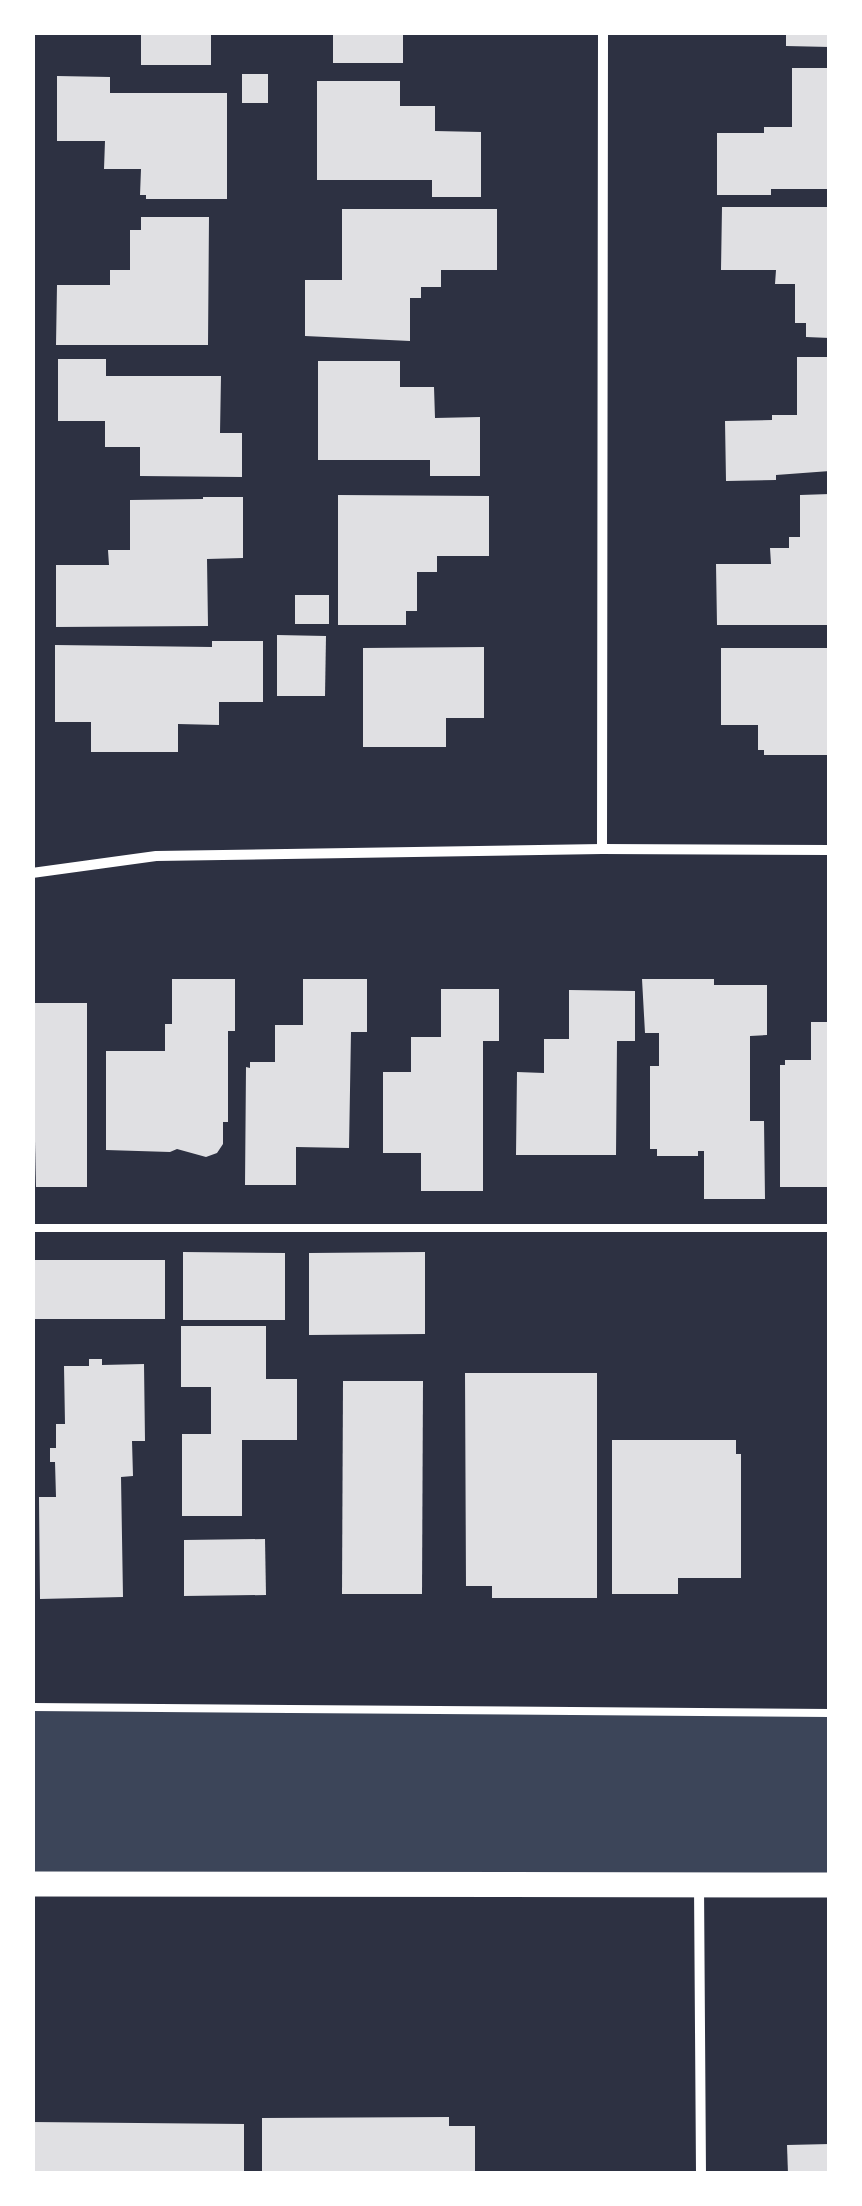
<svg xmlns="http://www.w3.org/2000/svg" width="862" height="2206" viewBox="0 0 862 2206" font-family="'Archivo Narrow',sans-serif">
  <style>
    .green { fill: #3c4559 }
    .building { fill: #e0e0e3 }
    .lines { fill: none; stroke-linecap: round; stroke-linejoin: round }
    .service { stroke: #fff; stroke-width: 8 }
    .minor { stroke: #fff; stroke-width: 10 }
    .primary { stroke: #fff; stroke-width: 25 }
  </style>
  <rect width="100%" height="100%" fill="#2d3142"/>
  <!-- green -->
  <path class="green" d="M33,1708L829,1714V1885L33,1884Z"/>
  <!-- building -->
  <g class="building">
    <rect x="141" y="32" width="70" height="33"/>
    <rect x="333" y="32" width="70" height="31"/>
    <path d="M786,32H830V47L786,46Z"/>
    <path d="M792,68H830V189H771V195H717V133H764V127H792Z"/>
    <rect x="242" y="74" width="26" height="29"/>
    <path d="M57,76L110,77V93H227V199H146V195H140L141,169H104L105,141H57Z"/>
    <path d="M317,81H400V106H435V131L481,132V197H432V180H317Z"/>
    <path d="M722,207H830V338L806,337V323H795V284H775L776,270H721Z"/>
    <path d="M342,209H497V270H441V287H421V298H410V341L305,336V280H342Z"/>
    <path d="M141,217H209L208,345H56L57,285H110V270H130V230H141Z"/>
    <path d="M797,357H830V471L776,475V480L726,481L725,421L772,420V415H797Z"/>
    <path d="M58,359H106V376H221L220,433H242V477L140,476V447H105V421H58Z"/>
    <path d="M318,361H400V387H434L435,418L480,417V476H430V460H318Z"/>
    <path d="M830,494V625H717L716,564H771L770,548H789V537H800V495Z"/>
    <path d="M338,495L489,496V556H437V572H417V611H406V625H338Z"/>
    <path d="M203,497H243V558L207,559L208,626L56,627V565H109L108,550H130V500L203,499Z"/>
    <rect x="295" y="595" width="34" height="29"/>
    <path d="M277,635L326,636L325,696H277Z"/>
    <path d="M212,641H263V702H219V725L178,724V752H91V722H55V645L212,647Z"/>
    <path d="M484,647V718H446V747H363V648Z"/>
    <path d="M721,648H830V755H764V750H758V725H721Z"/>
    <path d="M172,979H235V1031H228V1122H223V1144L217,1153L206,1157L177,1149L170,1152L106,1150V1051H165V1024H172Z"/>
    <path d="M303,979H367V1032H351L349,1148L296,1147V1185H245L246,1067L250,1068V1062H275V1025H303Z"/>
    <path d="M642,979H714V985H767V1035L750,1036V1121H764L765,1199H704V1151H698V1156H657V1149H650V1066H659V1033H645Z"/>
    <path d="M441,989H499V1041H483V1191H421V1153H383V1072H411V1037H441Z"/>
    <path d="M569,990L635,991V1041H617L616,1155H516L517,1072L544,1073V1039H569Z"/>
    <path d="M32,1003H87V1187H36Z"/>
    <path d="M811,1022H830V1187H780V1065H785V1060H811Z"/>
    <path d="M183,1252L285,1253V1320H183Z"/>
    <path d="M425,1252V1334L309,1335V1253Z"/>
    <rect x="33" y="1260" width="132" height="59"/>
    <path d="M181,1326H266V1379H297V1440H242V1516H182V1434H211V1387H181Z"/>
    <path d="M89,1359H102V1365L144,1364L145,1441H132L133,1476L121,1477L123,1597L40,1599L39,1497H56L55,1462H50V1448H56V1424H65L64,1366H89Z"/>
    <path d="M465,1373H597V1598H492V1586H466Z"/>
    <path d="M343,1381H423L422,1594H342Z"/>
    <path d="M612,1440H736V1454H741V1578H678V1594H612Z"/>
    <path d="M265,1539L266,1595L184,1596V1540Z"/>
    <path d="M449,2117V2126H475V2174H262V2118Z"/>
    <path d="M32,2122L244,2124V2174H32Z"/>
    <path d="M830,2144V2174H788L787,2145Z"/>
  </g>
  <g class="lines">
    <!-- service -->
    <g class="service">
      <path d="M32,1228H830"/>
      <path d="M32,1707L830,1713"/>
    </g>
    <!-- minor -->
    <g class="minor">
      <path d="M602,849L603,32"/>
      <path d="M32,873L156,856L602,849L830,850"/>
      <path d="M699,1885L701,2174"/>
    </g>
    <!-- primary -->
    <path class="primary" d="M32,1884L830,1885"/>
  </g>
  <!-- border -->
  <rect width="862" height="2206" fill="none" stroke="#ffffff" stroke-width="70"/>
</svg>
